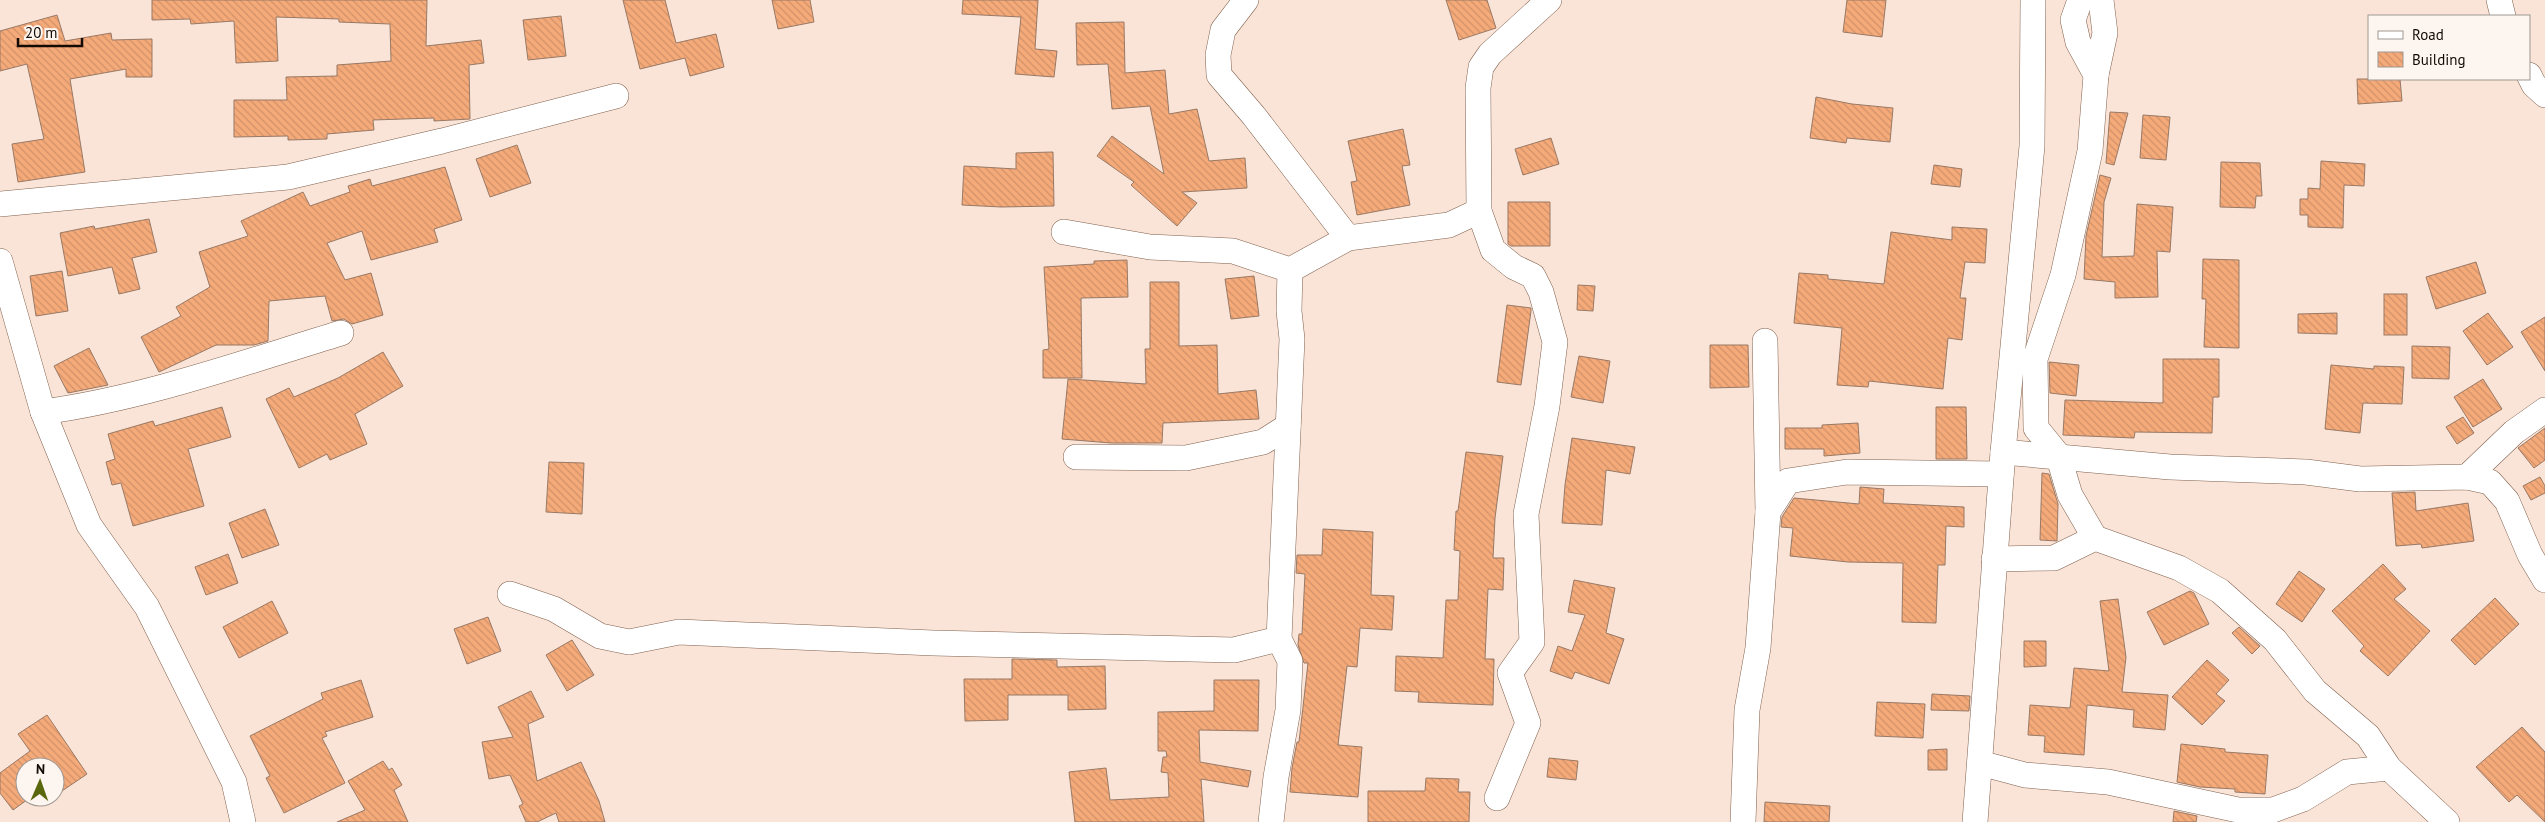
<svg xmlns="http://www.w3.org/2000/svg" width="2545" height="822" font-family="'PT Sans',sans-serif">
  <defs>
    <pattern id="building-back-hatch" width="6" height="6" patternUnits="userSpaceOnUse" patternTransform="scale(1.25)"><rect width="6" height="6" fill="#f5aa7a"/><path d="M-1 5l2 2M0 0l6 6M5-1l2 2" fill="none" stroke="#d19168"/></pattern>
  </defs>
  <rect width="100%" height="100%" fill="#fae4d7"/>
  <!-- building -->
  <g fill="url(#building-back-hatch)" stroke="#997965">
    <path d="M152,0H427L426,46L481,40L484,63L469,65L470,119L434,121V118L373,120L374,130L327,134V139L288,140V136L234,137V100H287L286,77L337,76V65L391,61L390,24L339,22V19L276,17L278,61L236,63L234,21L191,24L190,19L152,20Z"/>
    <path d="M623,0H665L676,43L716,34L724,67L690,76L685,58L640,69Z"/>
    <path d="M772,0H810L814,22L778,29Z"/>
    <path d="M963,0H1038L1035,49L1057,51L1054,77L1015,74L1021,17L962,14Z"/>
    <path d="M1446,0H1487L1496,28L1459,40Z"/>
    <path d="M1847,0H1886L1882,37L1843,32Z"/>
    <path d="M57,15L65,41L111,33L112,40L152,39V77H126V69L70,79L85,172L18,182L12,144L44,139L27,64L0,71V31Z"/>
    <path d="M561,16L566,56L528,60L523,20Z"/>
    <path d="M1124,22L1125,73L1165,70L1169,114L1197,109L1209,161L1245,158L1247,188L1182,192L1197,203L1177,226L1131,185L1134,182L1097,156L1112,136L1164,174L1150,106L1112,109L1108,64L1077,65L1076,23Z"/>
    <path d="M2357,79H2400L2402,101L2358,104Z"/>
    <path d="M1816,97L1852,104L1893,108L1890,142L1847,138L1846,143L1810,138Z"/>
    <path d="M2110,112L2128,113L2114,165L2106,163Z"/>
    <path d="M2143,115L2170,117L2166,160L2140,158Z"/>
    <path d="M1403,129L1410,165L1402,166L1410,205L1357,215L1351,182L1357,181L1348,141Z"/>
    <path d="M1551,138L1559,164L1523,175L1515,149Z"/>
    <path d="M517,145L531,183L490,197L476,159Z"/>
    <path d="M1053,152L1054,206L1001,207L962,205L964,166L1016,169V153Z"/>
    <path d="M2321,161L2365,164L2364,186L2344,185L2343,228L2308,227V215H2300V199H2308V188L2320,189Z"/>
    <path d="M2221,162L2260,163L2262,196H2256L2255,208L2220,207Z"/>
    <path d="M1934,165L1962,169L1960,187L1931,184Z"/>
    <path d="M445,167L462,220L434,229L438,242L371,260L362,231L327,243L345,280L371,273L383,315L352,324L344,319L332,321L325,296L269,301L268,341L254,345H216L159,372L141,337L181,316L176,307L210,287L199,252L248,236L241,221L303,192L310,206L350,192L348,186L370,179L372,186Z"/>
    <path d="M2100,175L2111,178L2104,202L2102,257L2134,256L2137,204L2173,207L2170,252L2157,251L2158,297L2115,298V282L2084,279L2086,236Z"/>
    <path d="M1508,202H1550V246H1511L1508,244Z"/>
    <path d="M149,219L157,252L132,258L140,289L119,294L112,267L68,276L60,233L94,226L95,229Z"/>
    <path d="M1952,227L1987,229L1985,263L1965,262L1960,298H1966L1962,340L1948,338L1943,389L1869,381L1868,387L1837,385L1842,328L1794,323L1799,273L1828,275V279L1884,284L1891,232L1952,240Z"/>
    <path d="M2203,259L2239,260V348L2204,347L2206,299H2202Z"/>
    <path d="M1127,260L1128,297L1081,298L1082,378H1043V350L1049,349L1044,267L1094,264V261Z"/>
    <path d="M2476,262L2486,293L2436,309L2426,277Z"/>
    <path d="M62,271L68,311L36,316L30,276Z"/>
    <path d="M1254,276L1259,316L1231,319L1225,279Z"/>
    <path d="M1150,282H1179V346L1217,345L1218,394L1256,390L1259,419L1163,423L1162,443H1111L1062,439L1068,379L1146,384L1145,349H1150Z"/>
    <path d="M1578,285L1595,286L1593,311L1577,310Z"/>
    <rect x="2384" y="294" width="23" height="41"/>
    <path d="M1507,305L1531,308V311L1521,385L1497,382Z"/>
    <path d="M2337,313V334L2298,333V314Z"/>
    <path d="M2488,313L2513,347L2487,365L2463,331Z"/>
    <path d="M2545,317V371L2521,332Z"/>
    <path d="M1710,345H1748L1749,387L1710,388Z"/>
    <path d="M2412,346L2450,347L2449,379L2412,378Z"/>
    <path d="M89,348L108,385L68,393L54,366Z"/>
    <path d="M383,352L403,386L355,414L367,444L330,460L327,454L299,468L266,399L289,388L294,397L338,378Z"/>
    <path d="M1579,356L1610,361L1603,403L1571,397Z"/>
    <path d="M2163,359H2219V397H2213L2212,433L2135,432L2134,438L2063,435L2065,400L2163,403Z"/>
    <path d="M2049,362L2079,365L2076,396L2050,393Z"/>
    <path d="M2331,365L2374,369V366L2404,367L2402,404L2363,403L2360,433L2325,429Z"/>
    <path d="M2483,379L2502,409L2473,427L2454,397Z"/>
    <path d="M222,407L231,437L188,449L204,506L133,526L121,483L112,485L106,462L115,459L108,434L153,421L155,426Z"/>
    <path d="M1936,407H1966L1967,459H1936Z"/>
    <path d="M2463,417L2474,433L2457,444L2446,427Z"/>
    <path d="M1858,423L1860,453L1824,456V449H1785V428H1822V425Z"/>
    <path d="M2545,428V460L2534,468L2518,448Z"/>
    <path d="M1572,438L1635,447L1630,474L1606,470L1602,525L1562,523L1565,485Z"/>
    <path d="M1466,452L1503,456L1495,518L1493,558H1504L1503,590L1488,589L1485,659H1494L1493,705L1418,702L1419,692L1395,691L1396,656L1443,658L1446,600H1458L1460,551L1454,550L1456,511H1458Z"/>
    <path d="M549,462L584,463L582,514L546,512Z"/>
    <path d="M2042,473L2049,474L2058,504L2057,541L2040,540Z"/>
    <path d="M2540,477L2545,486V493L2531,500L2523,486Z"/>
    <path d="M1860,487L1884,489L1883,503L1964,507V527L1946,526L1945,565H1938L1936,623L1902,622L1903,563L1848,562L1790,556L1793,528L1781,527L1782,517L1794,498L1859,504Z"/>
    <path d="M2415,492L2416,511L2468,503L2474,541L2422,548L2421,544L2396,546L2392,493Z"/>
    <path d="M265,509L279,545L242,558L229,523Z"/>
    <path d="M1323,529L1373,532L1371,595L1394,596L1392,630L1360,628L1357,667L1347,666L1338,745L1362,747L1358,797L1290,792L1292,768L1297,742H1299L1308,663H1304L1298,645L1299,634H1302L1305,574L1296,573L1297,555H1322Z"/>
    <path d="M228,554L238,583L206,595L195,567Z"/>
    <path d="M2383,564L2406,589L2394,599L2430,631L2388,676L2360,651L2364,646L2332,611Z"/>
    <path d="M2299,571L2325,589L2302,622L2276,604Z"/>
    <path d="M1574,580L1615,588L1606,633L1624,639L1609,684L1575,672L1572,679L1550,671L1558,646L1572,651L1585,615L1568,612Z"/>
    <path d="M2190,591L2194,593L2209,624L2164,645L2147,612Z"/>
    <path d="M2495,598L2519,624L2475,665L2451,640Z"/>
    <path d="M2118,599L2126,657L2122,692L2168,695L2165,730L2133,727L2134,710L2087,705L2084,755L2044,752L2045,736L2028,735L2030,705L2070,708L2074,668L2109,671L2100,601Z"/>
    <path d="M272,601L288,633L239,658L223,627Z"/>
    <path d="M488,617L501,651L467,664L454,629Z"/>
    <path d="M2239,627L2260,646L2252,654L2232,633Z"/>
    <path d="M572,640L594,675L567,691L546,655Z"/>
    <path d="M2024,641H2046V666L2024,667Z"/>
    <path d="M1012,659L1057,660V667L1105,666L1106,709L1068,710V695H1008V720L965,721L964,679H1012Z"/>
    <path d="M2207,660L2229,680L2216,694L2225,701L2202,725L2172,697Z"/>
    <path d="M361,680L373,717L325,732L327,736L322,738L345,783L284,813L266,778L270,776L250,736L323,699L321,693Z"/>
    <path d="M1214,680H1259L1258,731L1199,730L1200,762L1251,771L1248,787L1201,779L1204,822H1075L1069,772L1106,768L1110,800L1169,797L1168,773L1161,772L1163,757H1167L1166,751H1158V712L1214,711Z"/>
    <path d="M531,691L544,717L528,724L537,781L581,762L599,801L605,822H559L556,813L537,822H526L519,806L523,804L510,775L489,779L482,742L513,737L498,707Z"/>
    <path d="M1932,694L1970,696L1969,711L1931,710Z"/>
    <path d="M1877,702L1925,704L1923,738L1875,736Z"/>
    <path d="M47,715L87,774L59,793L55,787V767H25V797H31L13,810L0,793V773L30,751L18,734Z"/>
    <path d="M2522,727L2545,752V822L2517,795L2509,802L2476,767Z"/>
    <path d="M2181,744L2225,749V752L2268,755L2265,794L2235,792V789L2200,787L2177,782Z"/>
    <path d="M1947,749V770H1928V750Z"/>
    <path d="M1549,758L1578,761L1576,780L1547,777Z"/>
    <path d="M383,761L389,770L392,768L402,785L394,790L408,822H337L365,810L348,781Z"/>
    <path d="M1426,778L1459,779L1458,792H1470L1469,822H1368V791H1425Z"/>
    <path d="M1765,802L1830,806L1829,822H1764Z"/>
    <path d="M2174,811L2197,816L2196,822H2173Z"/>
  </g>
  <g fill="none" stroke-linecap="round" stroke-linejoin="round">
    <defs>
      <g id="minor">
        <path d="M1246,0L1223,30L1218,55L1219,75L1254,116L1348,238"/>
        <path d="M2080,0L2073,20L2078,42L2096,75L2090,151L2063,275L2035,359L2036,428L2058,455L2070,495L2095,538L2179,568L2220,591L2275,640L2315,691L2368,736L2389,768L2447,822"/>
        <path d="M2499,0L2503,16"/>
        <path d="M2096,75L2105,33L2101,0"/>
        <path d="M2529,75L2534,85L2545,95"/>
        <path d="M0,204L288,177L442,141L616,96"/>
        <path d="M1064,232L1150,247L1233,251L1290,270L1348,238L1449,225L1479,211"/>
        <path d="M0,261L43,412C145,398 242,363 341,333"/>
        <path d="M1765,341L1768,512"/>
        <path d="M43,412L89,525L147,607L234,782L243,822"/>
        <path d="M2003,452L2170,467L2306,472L2360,479L2467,477L2490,482L2507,501L2530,555L2545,580"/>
        <path d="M1076,457L1186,458L1263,442L1288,426"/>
        <path d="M2467,477L2514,432L2545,410"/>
        <path d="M1994,559L2054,558L2095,538"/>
        <path d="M510,594L554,609L600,636L629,642L679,632L933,643L1234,650L1279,639"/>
        <path d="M1980,763L2025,775L2108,782L2238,810H2273L2303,799L2347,772L2389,768"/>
        <path d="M1497,798L1528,723L1510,673L1532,642L1526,514L1547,406L1555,342L1541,292L1533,276L1514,267L1493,250L1479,211L1478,88L1481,67L1490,54L1549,0"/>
        <path d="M1271,822L1276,777L1288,710L1290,661L1279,639L1292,339L1289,311L1290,270"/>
        <path d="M1743,822L1747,710L1758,648L1768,512L1788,481L1847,472L2001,474"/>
        <path d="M1975,822L2003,452L2032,146L2033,0"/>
      </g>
    </defs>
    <!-- minor casing -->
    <use href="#minor" stroke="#80614e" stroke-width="26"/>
    <!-- minor -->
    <use href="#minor" stroke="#fff" stroke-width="25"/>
  </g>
  <!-- legend -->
  <rect x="2368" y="15" width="162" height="65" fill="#fcf5f0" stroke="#9f9791"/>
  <rect x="2378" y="31" width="25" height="8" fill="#ffffff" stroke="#9f9791"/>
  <text x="2412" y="40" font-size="15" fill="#140903">Road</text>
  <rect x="2378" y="52" width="25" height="15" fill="url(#building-back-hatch)" stroke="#9f9791"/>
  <text x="2412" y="65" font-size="15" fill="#140903">Building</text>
  <!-- north arrow -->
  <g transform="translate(40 782) rotate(2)"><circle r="24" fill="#fcf5f0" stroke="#9f9791"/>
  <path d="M0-4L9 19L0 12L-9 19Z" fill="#5b670d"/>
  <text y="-8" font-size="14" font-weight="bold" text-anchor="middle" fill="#140903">N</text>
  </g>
  <!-- scale -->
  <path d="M18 38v8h64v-8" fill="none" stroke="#140903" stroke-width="2.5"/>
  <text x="25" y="38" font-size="15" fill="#140903" stroke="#fcf5f0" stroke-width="4" paint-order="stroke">20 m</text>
</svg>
